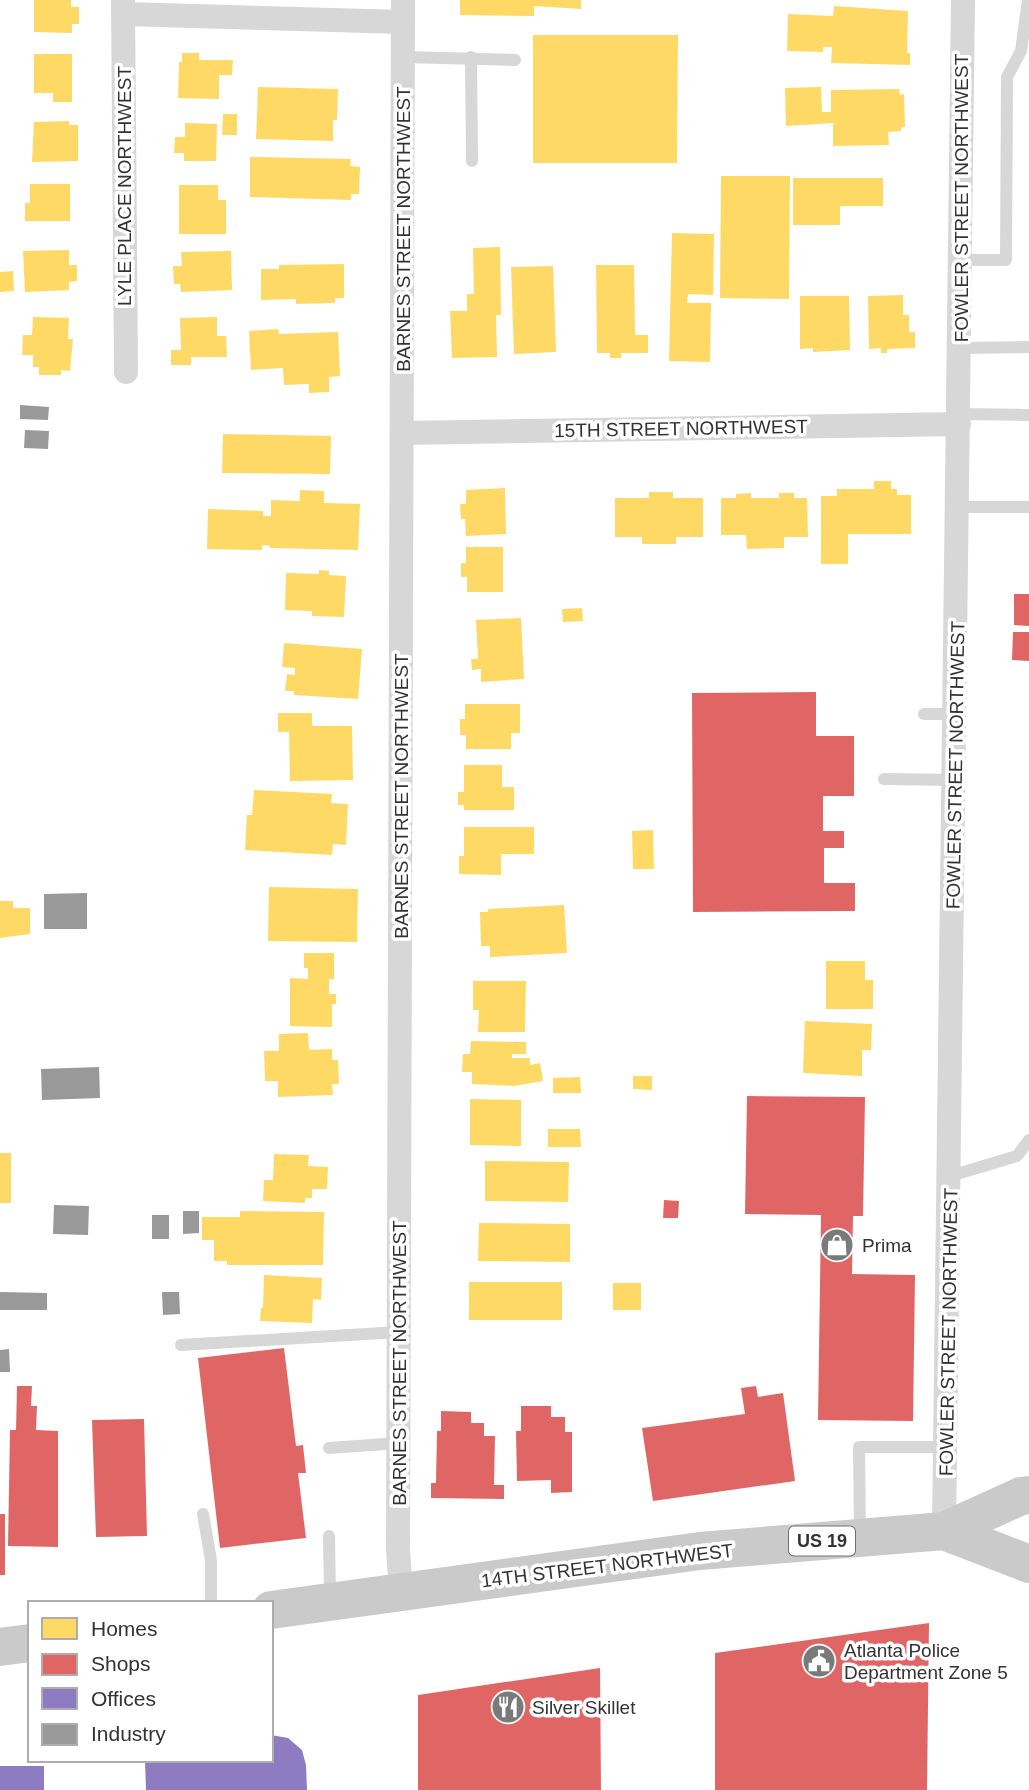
<svg xmlns="http://www.w3.org/2000/svg" width="1029" height="1790" font-family="Helvetica,sans-serif">
  <rect width="100%" height="100%" fill="#fff"/>
  <!-- homes -->
  <g fill="#ffd966">
    <path d="M34,0H71V7H79V24H72V33L34,32Z"/>
    <path d="M460,0H581V9L534,6V16L460,15Z"/>
    <path d="M834,6L908,11L907,53H910V65L831,63L832,47H823V52L787,51L788,14L833,16Z"/>
    <path d="M533,35H678L677,163H533Z"/>
    <path d="M182,53H199V60H233L232,75H219V99L178,98L179,62H182Z"/>
    <path d="M34,54H72V102H53V93H34Z"/>
    <path d="M258,87L338,89L337,120H333V141L256,139Z"/>
    <path d="M821,87L822,112H831V90L899,89L900,95L904,94L905,127H901V131L888,132L889,145L833,146V123L786,126L785,88Z"/>
    <path d="M223,114H237V135H222Z"/>
    <path d="M69,121V125H78V161L32,162L34,122Z"/>
    <path d="M185,123L217,124L216,161H184V153H174L175,137H185Z"/>
    <path d="M250,157L351,159L350,166L360,167L359,194H351V200L250,197Z"/>
    <path d="M721,176H790L789,299L720,298Z"/>
    <path d="M793,178H883V206H840V225H793Z"/>
    <path d="M30,184H70V221H25V203H30Z"/>
    <path d="M179,185H218V200H226V234H179Z"/>
    <path d="M672,233L714,234L713,295L688,294L687,303H711L710,362L669,361Z"/>
    <path d="M500,247L501,315H496L497,357L452,358L450,311H467V294H474L473,248Z"/>
    <path d="M69,250V265H77V281L69,282V290L25,292L23,251Z"/>
    <path d="M231,251L232,290L181,292L180,284H174L173,266H182L181,252Z"/>
    <path d="M344,264V298H335V303L296,304V299L261,300V269H279V265Z"/>
    <path d="M596,265H634L635,335H648V353H621V358H610V353H597Z"/>
    <path d="M553,266L556,352L514,354L511,267Z"/>
    <path d="M13,271L14,291L0,292V272Z"/>
    <path d="M903,295V315H909V332H915V348L887,349V353H881V348L869,349L868,296Z"/>
    <path d="M800,296H849L850,350L813,352V348L800,349Z"/>
    <path d="M33,317L69,318L68,339H73L70,371L61,370V375H39V367H33V355H22L23,335H32Z"/>
    <path d="M217,317V336H226L227,357H191V365H171V350H181L180,318Z"/>
    <path d="M278,329L279,334L338,332L340,376L329,377V392L309,393V384L284,385L283,368L251,370L249,331Z"/>
    <path d="M223,434L331,436L330,474L222,473Z"/>
    <path d="M874,481H891V489H897V495H911V534H848V564H821V496H837V489H874Z"/>
    <path d="M505,488L506,534L466,536L465,519H461L460,504H466V490Z"/>
    <path d="M300,490L324,491V503L360,504L358,550L270,548V546L262,545V550L207,549L208,509L263,511V516H271V500L300,501Z"/>
    <path d="M649,492H673V498H703V537H676V544H642V537H615V498H649Z"/>
    <path d="M751,493V498H779V493H794V498H807L808,537H784V548L747,549L746,535H721V498H736V494Z"/>
    <path d="M466,547H503V592H467V577H461V563H466Z"/>
    <path d="M319,570L329,571V575L346,576L344,617L312,616V611L285,610L286,573L319,574Z"/>
    <path d="M582,608L583,621L563,622L562,609Z"/>
    <path d="M521,618L524,679L481,682V669L472,670L471,659H478L476,620Z"/>
    <path d="M284,643L362,649L358,699L294,695V691H285L287,674L295,675V668L282,667Z"/>
    <path d="M465,704H520V733H511V749H466V735H460V719H465Z"/>
    <path d="M278,713H312V726H352L353,780L290,781L289,732H278Z"/>
    <path d="M464,765H502V787H514V810H464V805H458V792H464Z"/>
    <path d="M254,790L332,794L331,803L348,804L346,845L333,844L332,855L245,850L247,815H252Z"/>
    <path d="M464,827H534V854H501V875L459,874V856H464Z"/>
    <path d="M653,830L654,869H633L632,831Z"/>
    <path d="M269,887L358,889L357,942L268,941Z"/>
    <path d="M0,901H13V908H30V934L0,938Z"/>
    <path d="M564,905L567,953L490,957V946H481L480,912H488V909Z"/>
    <path d="M304,953H334V979H329V994H336V1004H332V1027L290,1026V978L308,979V968H304Z"/>
    <path d="M826,961H865V980H873V1009H826Z"/>
    <path d="M473,981H526L525,1032H478L479,1010H473Z"/>
    <path d="M805,1021L872,1024L871,1050H862V1076L803,1073Z"/>
    <path d="M308,1033L309,1050L332,1049V1060H338L339,1084H332L333,1095L278,1097V1081H265L264,1051H279V1034Z"/>
    <path d="M471,1041L526,1042V1054H512V1058H530V1065L540,1063L543,1081L514,1086L472,1084V1072H462L463,1054H470Z"/>
    <path d="M633,1076H652V1090L633,1089Z"/>
    <path d="M580,1077L581,1093H553V1078Z"/>
    <path d="M470,1099L521,1100V1146L470,1145Z"/>
    <path d="M548,1129H580L581,1147H548Z"/>
    <rect x="0" y="1153" width="11" height="50"/>
    <path d="M274,1154L309,1155L308,1166L328,1167L327,1189H312V1198H305V1203L263,1201L264,1180H273Z"/>
    <path d="M485,1161L569,1162L568,1202L485,1201Z"/>
    <path d="M240,1211L324,1212L323,1265H227V1261H214V1240H202V1217H240Z"/>
    <path d="M479,1223L570,1224V1262L478,1261Z"/>
    <path d="M264,1275L322,1278L321,1300L313,1299L312,1323L260,1321L261,1308H263Z"/>
    <rect x="469" y="1282" width="93" height="38"/>
    <rect x="613" y="1283" width="28" height="27"/>
  </g>
  <!-- shops -->
  <g fill="#e06666">
    <path d="M1014,594H1029V626L1014,625Z"/>
    <path d="M1013,632H1029V661L1012,660Z"/>
    <path d="M816,692V736H854V796H823V831H844V848H824V883H855V911L693,912L692,693Z"/>
    <path d="M747,1096L865,1097L863,1216H853L852,1274L915,1275L913,1421L818,1420L821,1215L745,1214Z"/>
    <path d="M664,1200L679,1201L678,1218H663Z"/>
    <path d="M284,1348L296,1446L303,1445L306,1473H298L306,1538L220,1548L198,1358Z"/>
    <path d="M17,1386H32L31,1406H37L36,1430L58,1431V1547L8,1546L10,1430H16Z"/>
    <path d="M756,1386L758,1397L783,1393L795,1481L653,1501L642,1428L745,1414L741,1388Z"/>
    <path d="M521,1406H551V1417H565V1432H572V1492L551,1493V1480L517,1481L516,1431H521Z"/>
    <path d="M441,1411L471,1412V1423H484V1436H495L494,1485H504V1499L431,1498V1483H436L437,1431H441Z"/>
    <path d="M144,1419L147,1536L96,1537L92,1420Z"/>
    <rect x="0" y="1514" width="5" height="61"/>
    <path d="M929,1623L927,1790H715V1653Z"/>
    <path d="M600,1668L601,1790H418V1695Z"/>
  </g>
  <!-- offices -->
  <g fill="#8e7cc3">
    <path d="M271,1735L288,1738L302,1750L306,1765L307,1790H146L145,1760H271Z"/>
    <rect x="0" y="1766" width="44" height="24"/>
  </g>
  <!-- industry -->
  <g fill="#999">
    <path d="M20,405L49,407L48,420L20,419Z"/>
    <path d="M25,430L49,431L48,449L24,448Z"/>
    <path d="M87,893V929H44V894Z"/>
    <path d="M99,1067L100,1098L42,1100L41,1069Z"/>
    <path d="M54,1205L89,1206L88,1235L53,1234Z"/>
    <path d="M183,1211H199V1233L183,1234Z"/>
    <rect x="152" y="1215" width="17" height="24"/>
    <path d="M0,1292L47,1293V1310H0Z"/>
    <path d="M162,1292H179L180,1314L163,1315Z"/>
    <path d="M9,1349L10,1372H0V1350Z"/>
  </g>
  <g fill="none" stroke-linecap="round" stroke-linejoin="round">
    <!-- service -->
    <g stroke="#d7d7d7" stroke-width="12">
      <path d="M403,57L515,60"/>
      <path d="M471,57L472,161"/>
      <path d="M960,260H1006L1007,77L1021,51L1028,0"/>
      <path d="M960,348L1029,347"/>
      <path d="M959,414L1029,415"/>
      <path d="M958,507H1029"/>
      <path d="M924,714H955"/>
      <path d="M884,779L955,780"/>
      <path d="M950,1176L1017,1156L1029,1140"/>
      <path d="M181,1345L399,1332"/>
      <path d="M329,1448L399,1443"/>
      <path d="M203,1514L211,1560V1603"/>
      <path d="M860,1535L859,1447H946"/>
      <path d="M329,1536L330,1598"/>
    </g>
    <!-- minor -->
    <g stroke="#d7d7d7" stroke-width="24">
      <path d="M123,0L126,372"/>
      <path d="M123,14L403,22"/>
      <path d="M403,433L959,424"/>
      <path d="M944,1531L963,0"/>
      <path d="M401,1592L398,1549L403,0"/>
    </g>
    <!-- primary -->
    <g stroke="#cacaca" stroke-width="38">
      <path d="M944,1531L1029,1564"/>
      <path d="M271,1610L700,1551L944,1531L1021,1496L1029,1495"/>
      <path d="M0,1647L30,1643"/>
    </g>
  </g>
  <!-- icons -->
  <defs>
    <symbol id="shop-disc" viewBox="-11 -11 22 22"><circle r="9.5" fill="#7a7a7a" stroke="#fff"/><path d="M-5-2.5h2.3a2.7 3.5 0 0 1 5.4 0H5L5.5 6h-11ZM-1.5-2.5h3a1.5 2.3 0 0 0-3 0Z" fill="#fff"/></symbol>
    <symbol id="civic-disc" viewBox="-11 -11 22 22"><circle r="9.5" fill="#7a7a7a" stroke="#fff"/><path d="M-.6-6.5H3V-4.5H.6V-3L4-1V1h2V6H-6V1h2V-1L-.6-3ZM-1.2 2.5V6h2.4V2.5Z" fill="#fff"/></symbol>
    <symbol id="restaurant-disc" viewBox="-11 -11 22 22"><circle r="9.5" fill="#7a7a7a" stroke="#fff"/><path d="M-5-6h1v4h1v-4h1v4h1v-4h1v5L-1.5 .5V6h-2V.5L-5-1ZM5-6V6H3V1.5H1.5Q1.5-4 5-6Z" fill="#fff"/></symbol>
  </defs>
  <g fill-rule="evenodd">
    <use href="#shop-disc" x="818" y="1226" width="38" height="38"/>
    <use href="#civic-disc" x="800" y="1642" width="38" height="38"/>
    <use href="#restaurant-disc" x="489" y="1688" width="38" height="38"/>
  </g>
  <g text-anchor="middle" stroke-width="7" stroke-linejoin="round" paint-order="stroke">
    <!-- shield labels -->
    <rect fill="#fff" stroke="#707070" stroke-width="2" x="789" y="1526.5" width="66" height="29" rx="5"/>
    <g font-size="18" font-weight="bold" fill="#333">
      <text x="822" y="1547">US 19</text>
    </g>
    <!-- street labels -->
    <g font-size="19" fill="#333" stroke="#fff">
      <text transform="translate(124 186) rotate(-90)" y="7">LYLE PLACE NORTHWEST</text>
      <text transform="translate(961 198) rotate(-90)" y="7">FOWLER STREET NORTHWEST</text>
      <text transform="translate(403 229) rotate(-90)" y="7">BARNES STREET NORTHWEST</text>
      <text transform="translate(681 428) rotate(-1)" y="7">15TH STREET NORTHWEST</text>
      <text transform="translate(955 765) rotate(-89)" y="7">FOWLER STREET NORTHWEST</text>
      <text transform="translate(401 796) rotate(-90)" y="7">BARNES STREET NORTHWEST</text>
      <text transform="translate(948 1332) rotate(-89)" y="7">FOWLER STREET NORTHWEST</text>
      <text transform="translate(399 1363) rotate(-90)" y="7">BARNES STREET NORTHWEST</text>
      <text transform="translate(607 1565) rotate(-7)" y="7">14TH STREET NORTHWEST</text>
    </g>
    <!-- poi labels -->
    <g font-size="19" fill="#333" stroke="#fff" text-anchor="start">
      <text x="862" y="1252">Prima</text>
      <text x="844" y="1657">Atlanta Police<tspan x="844" dy="22">Department Zone 5</tspan></text>
      <text x="532" y="1714">Silver Skillet</text>
    </g>
  </g>
  <!-- legend -->
  <rect x="28" y="1601" width="245" height="161" fill="#ffffff" stroke="#adadad" stroke-width="2"/>
  <rect x="42" y="1618" width="35" height="21" fill="#ffd966" stroke="#adadad" stroke-width="2"/>
  <text x="91" y="1636" font-size="21" fill="#333333">Homes</text>
  <rect x="42" y="1654" width="35" height="21" fill="#e06666" stroke="#adadad" stroke-width="2"/>
  <text x="91" y="1671" font-size="21" fill="#333333">Shops</text>
  <rect x="42" y="1688" width="35" height="21" fill="#8e7cc3" stroke="#adadad" stroke-width="2"/>
  <text x="91" y="1706" font-size="21" fill="#333333">Offices</text>
  <rect x="42" y="1724" width="35" height="21" fill="#999999" stroke="#adadad" stroke-width="2"/>
  <text x="91" y="1741" font-size="21" fill="#333333">Industry</text>
</svg>
